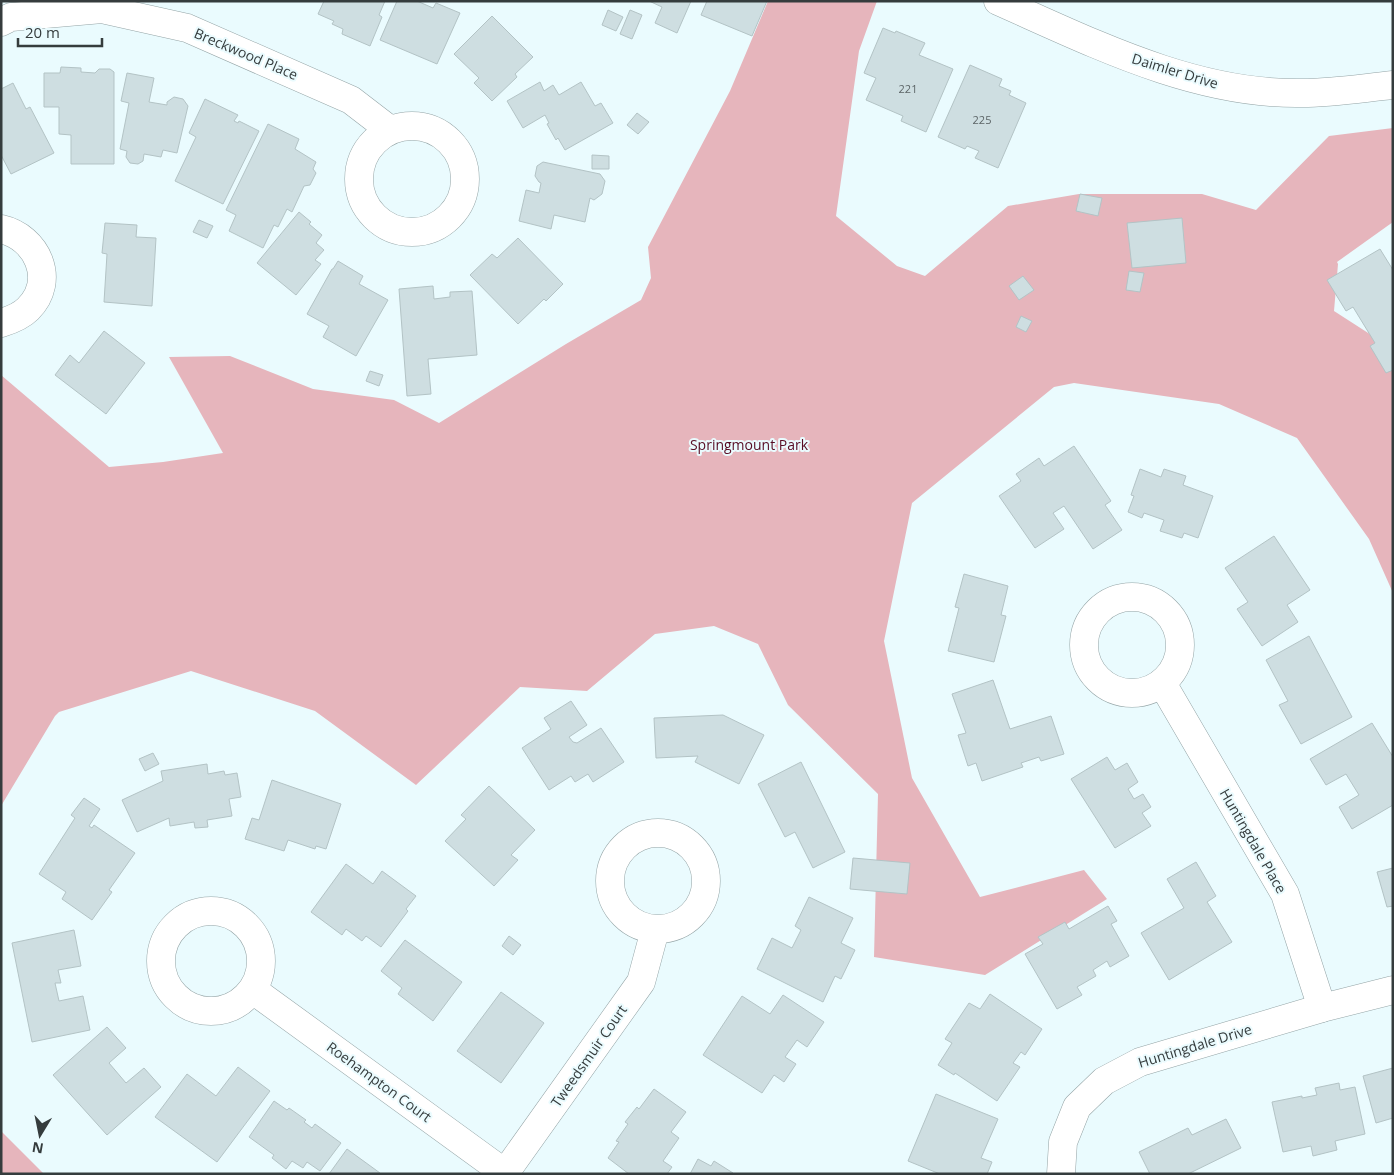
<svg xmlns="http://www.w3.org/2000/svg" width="1394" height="1175" font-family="'Open Sans',sans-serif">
  <rect width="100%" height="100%" fill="#eafbfe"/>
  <!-- green -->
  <g fill="#e6b5bc">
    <path d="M768,1H877L859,51L836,216L897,266L925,276L1008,206L1079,194H1202L1256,210L1329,136L1393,128V222L1337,262L1338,264L1334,311L1393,349V593L1369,539L1297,438L1219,404L1074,383L1054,387L912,503L884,641L912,778L980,897L1084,870L1107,899L985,975L874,957L878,794L788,705L758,644L714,626L655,634L587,691L520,687L416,785L315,711L191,671L59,712L55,716L1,806V375L109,467L163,462L223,453L169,357L230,356L313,389L394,400L439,423L566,344L641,300L651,278L648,247L730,91Z"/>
    <path d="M1,1131L44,1174H1Z"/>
  </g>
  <!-- building -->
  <g fill="#cedee1" stroke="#b3c3c5">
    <path d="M324,1H385L379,15L382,17L370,46L342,34L343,29L332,24L334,21L318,14Z"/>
    <path d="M397,1H417L433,8L436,3L460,13L437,64L380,40Z"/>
    <path d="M649,1H691L677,33L655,23L662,7Z"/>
    <path d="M707,1H767L752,36L701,15Z"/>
    <path d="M608,10L623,17L616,31L602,25Z"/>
    <path d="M630,10L642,15L632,39L620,34Z"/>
    <path d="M492,16L533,57L515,74L517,77L492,101L474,83L479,78L454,54Z"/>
    <path d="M883,28L895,33L896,31L925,43L919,55L953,69L926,132L901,121L903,116L866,100L876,78L864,73Z"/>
    <path d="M970,65L1002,79L999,86L1011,91L1009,95L1026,103L998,168L975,158L979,151L967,146L965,149L938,137Z"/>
    <path d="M61,67L81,68V72L95,73L99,69H110L114,72V164H71V135L59,134V107H44V73H60Z"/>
    <path d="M127,73L154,78L149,102L167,105V102L174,97L183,99L188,106L177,153L163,150L161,157L144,154L143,161L138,164L130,163L126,157L127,151L120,149L129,103L121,101Z"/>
    <path d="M540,82L544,91L553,85L559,95L581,82L595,106L601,103L613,123L565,150L558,138L556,140L547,124L549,123L545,115L523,128L507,101Z"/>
    <path d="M13,83L26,109L30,107L54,153L11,174L1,155V89Z"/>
    <path d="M205,99L238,115L234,121L238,123L239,121L259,131L223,204L175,181L196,137L189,133Z"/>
    <path d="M637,113L649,122L638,134L627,125Z"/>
    <path d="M268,124L299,139L295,149L316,162L313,169L316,173L310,185L304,186L292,212L287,209L278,227L274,225L263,248L229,231L236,215L226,210Z"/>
    <path d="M592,155L609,156V169H592Z"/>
    <path d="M543,162L600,174L605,181L602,194L594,200L590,198L585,222L554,215L551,229L519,221L526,190L539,193L541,183L539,182L535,176L537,166Z"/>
    <path d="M1080,194L1102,198L1098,216L1076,211Z"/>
    <path d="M299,212L311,222L309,224L322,235L316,243L324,250L315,260L321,264L296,295L257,263Z"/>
    <path d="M1182,218L1186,263L1132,268L1127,223Z"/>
    <path d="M199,220L213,226L207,238L193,232Z"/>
    <path d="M105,223L137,225L136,237L156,238L152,306L104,302L107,254L102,253Z"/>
    <path d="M518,238L563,284L546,301L544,299L518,324L470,275L492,254L497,258Z"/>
    <path d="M1380,249L1393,270V370L1386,373L1370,346L1375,343L1353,307L1346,311L1327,280Z"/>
    <path d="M338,261L363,276L359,284L388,300L356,356L323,337L329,326L307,314L332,269H333Z"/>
    <path d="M1129,271L1144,273L1140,292L1126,290Z"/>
    <path d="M1023,276L1034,290L1019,300L1009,286Z"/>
    <path d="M433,286L434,299L450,297V292L472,291L477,355L428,359L431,394L407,396L399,289Z"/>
    <path d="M1021,316L1032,321L1026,332L1016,327Z"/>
    <path d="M104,331L145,363L106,414L55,375L70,355L79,363Z"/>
    <path d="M370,371L383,375L379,386L366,381Z"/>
    <path d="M1074,446L1111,501L1105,505L1122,530L1093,549L1064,506L1053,513L1064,529L1035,548L999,496L1021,481L1016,474L1039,458L1044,466Z"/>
    <path d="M1140,469L1161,477L1164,469L1186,476L1183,485L1213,496L1198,538L1184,533L1182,538L1160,531L1164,520L1144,513L1142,518L1128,512L1134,496L1131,495Z"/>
    <path d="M1274,536L1310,590L1287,605L1298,622L1262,646L1237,609L1248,602L1225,568Z"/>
    <path d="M964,574L1008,586L1001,615L1006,616L994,662L948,651L959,608L955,607Z"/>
    <path d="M1309,636L1352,717L1301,744L1279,705L1288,701L1266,660Z"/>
    <path d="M993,680L1010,729L1051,716L1064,754L1041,761L1039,757L1021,763L1023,767L982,781L976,763L968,766L958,735L966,733L952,694Z"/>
    <path d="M571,701L587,725L569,737L573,742L577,743L601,728L624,762L593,782L588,774L575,782L571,776L549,790L522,748L551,729L544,718Z"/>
    <path d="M723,715L764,735L739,784L695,762L698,756L656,758L654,718Z"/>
    <path d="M1372,723L1393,757V805L1352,829L1339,807L1359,795L1346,774L1326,785L1310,759Z"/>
    <path d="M153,753L159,764L145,771L139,759Z"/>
    <path d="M1107,757L1115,770L1127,763L1138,782L1128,789L1134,799L1143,794L1151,807L1142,813L1151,826L1115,848L1071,779Z"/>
    <path d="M801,762L845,852L813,868L795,832L785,837L758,784Z"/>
    <path d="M207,764L208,774L224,771L225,775L237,773L241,797L229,799L232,816L207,820L208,827L195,828L194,822L170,826L169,818L137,832L122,800L163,781L161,771Z"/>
    <path d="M272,780L341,804L326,849L316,846L315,849L288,840L284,851L245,839L252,818L259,820Z"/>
    <path d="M489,786L535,830L511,855L518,860L494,886L445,841L466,819L461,815Z"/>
    <path d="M84,798L100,809L89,826L92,828L94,825L135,853L109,890L112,892L92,920L62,899L66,892L39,874L75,818L71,815Z"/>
    <path d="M853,858L910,863L907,894L850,889Z"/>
    <path d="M1196,862L1216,896L1207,902L1232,942L1169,980L1141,933L1184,908L1167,879Z"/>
    <path d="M346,864L373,884L382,871L416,896L406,909L408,911L381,947L366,936L362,941L346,929L342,935L311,912Z"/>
    <path d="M1393,868V906L1387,907L1377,872Z"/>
    <path d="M809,897L853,918L841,943L855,950L841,979L835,976L823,1002L757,969L772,938L792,948L801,930L795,926Z"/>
    <path d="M1108,906L1117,921L1111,924L1129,956L1110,967L1107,961L1093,970L1096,976L1077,987L1082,995L1057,1009L1025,954L1043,944L1038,937L1065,922L1069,929Z"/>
    <path d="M74,930L81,966L58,970L61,983H55L59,1001L83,996L90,1030L32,1042L12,943Z"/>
    <path d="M509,936L521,945L513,955L502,946Z"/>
    <path d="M405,940L462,982L433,1021L398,994L402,988L381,971Z"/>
    <path d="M501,992L544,1023L501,1083L457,1051Z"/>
    <path d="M990,994L1042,1029L1025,1055L1021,1052L1013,1063L1020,1067L997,1101L955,1073L954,1075L938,1065L952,1043L945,1039L969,1003L980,1009Z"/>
    <path d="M783,995L824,1022L807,1047L797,1040L785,1057L796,1064L784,1082L774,1075L762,1093L703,1055L742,996L770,1014Z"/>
    <path d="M107,1027L126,1048L109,1063L126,1083L144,1068L161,1087L107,1135L53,1075Z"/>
    <path d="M238,1067L270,1091L217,1162L155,1117L187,1074L216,1096Z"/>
    <path d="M1393,1068V1118L1376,1123L1363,1076Z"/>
    <path d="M1339,1083L1340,1090L1355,1087L1365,1134L1335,1141L1337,1150L1313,1156L1311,1146L1283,1152L1272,1102L1302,1096V1098L1317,1095L1315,1088Z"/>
    <path d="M654,1089L686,1112L671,1132L679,1138L663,1161L672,1167L667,1174H629L608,1158L619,1142L616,1141L628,1124L625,1122L637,1107L639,1109Z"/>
    <path d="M936,1094L998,1119L981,1158L992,1162L987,1174H940L908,1161Z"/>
    <path d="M274,1101L287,1110L289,1108L306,1120L304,1122L312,1128L315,1124L341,1143L320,1171L307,1162L303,1168L292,1161L286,1169L272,1158L274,1155L249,1137Z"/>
    <path d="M1226,1119L1241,1148L1188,1174H1150L1139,1152L1188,1128L1192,1135Z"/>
    <path d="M347,1149L380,1173L329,1174Z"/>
    <path d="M698,1159L711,1166L714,1161L733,1173L690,1174Z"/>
  </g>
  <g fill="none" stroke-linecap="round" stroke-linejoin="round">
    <defs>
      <g id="minor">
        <path d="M998,1C1093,43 1195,95 1302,93C1332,93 1363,88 1393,85"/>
        <path d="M1,22L11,17L102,9L187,28L351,100L390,130"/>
        <circle cx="412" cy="179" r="53"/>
        <path d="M1,229C37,237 57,280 28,309C21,316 11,320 1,323"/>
        <circle cx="1132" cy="645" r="48"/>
        <path d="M1162,683L1285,894L1322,1008"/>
        <circle cx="658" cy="881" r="48"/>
        <circle cx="211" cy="961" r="50"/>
        <path d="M253,990L506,1174"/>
        <path d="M505,1173L641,982L655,930"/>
        <path d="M1061,1174L1063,1142L1077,1107L1104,1081L1140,1062L1322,1008L1393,990"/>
      </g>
    </defs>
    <!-- minor casing -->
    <use href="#minor" stroke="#94a4a6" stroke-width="29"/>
    <!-- minor -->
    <use href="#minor" stroke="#fff" stroke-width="28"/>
  </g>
  <g text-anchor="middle" stroke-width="4" stroke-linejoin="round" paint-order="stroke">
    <!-- number labels -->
    <g font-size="11" fill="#5b6466">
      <text x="908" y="93">221</text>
      <text x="982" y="124">225</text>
    </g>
    <!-- street labels -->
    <g font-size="14" fill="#353c3d" stroke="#eafbfe">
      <text transform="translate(246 54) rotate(23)" y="5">Breckwood Place</text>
      <text transform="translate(1175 71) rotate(17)" y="5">Daimler Drive</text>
      <text transform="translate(1253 841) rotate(60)" y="5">Huntingdale Place</text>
      <text transform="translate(1195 1046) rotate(-17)" y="5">Huntingdale Drive</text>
      <text transform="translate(589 1056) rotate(-55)" y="5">Tweedsmuir Court</text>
      <text transform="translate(379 1082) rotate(36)" y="5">Roehampton Court</text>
    </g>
    <!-- park labels -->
    <g font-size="14" fill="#580c24" stroke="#eafbfe">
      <text x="749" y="450">Springmount Park</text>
    </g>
  </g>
  <!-- border -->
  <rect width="1394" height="1175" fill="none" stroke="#353c3d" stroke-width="5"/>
  <!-- north arrow -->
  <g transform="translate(40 1135) rotate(190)" stroke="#eafbfe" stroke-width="4" paint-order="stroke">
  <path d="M0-4L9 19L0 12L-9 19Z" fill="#353c3d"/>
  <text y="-8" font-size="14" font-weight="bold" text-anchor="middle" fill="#353c3d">N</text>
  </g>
  <!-- scale -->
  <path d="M18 38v8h84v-8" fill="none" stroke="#353c3d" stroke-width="2.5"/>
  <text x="25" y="38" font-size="15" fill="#353c3d" stroke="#eafbfe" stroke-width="4" paint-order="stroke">20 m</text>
</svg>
